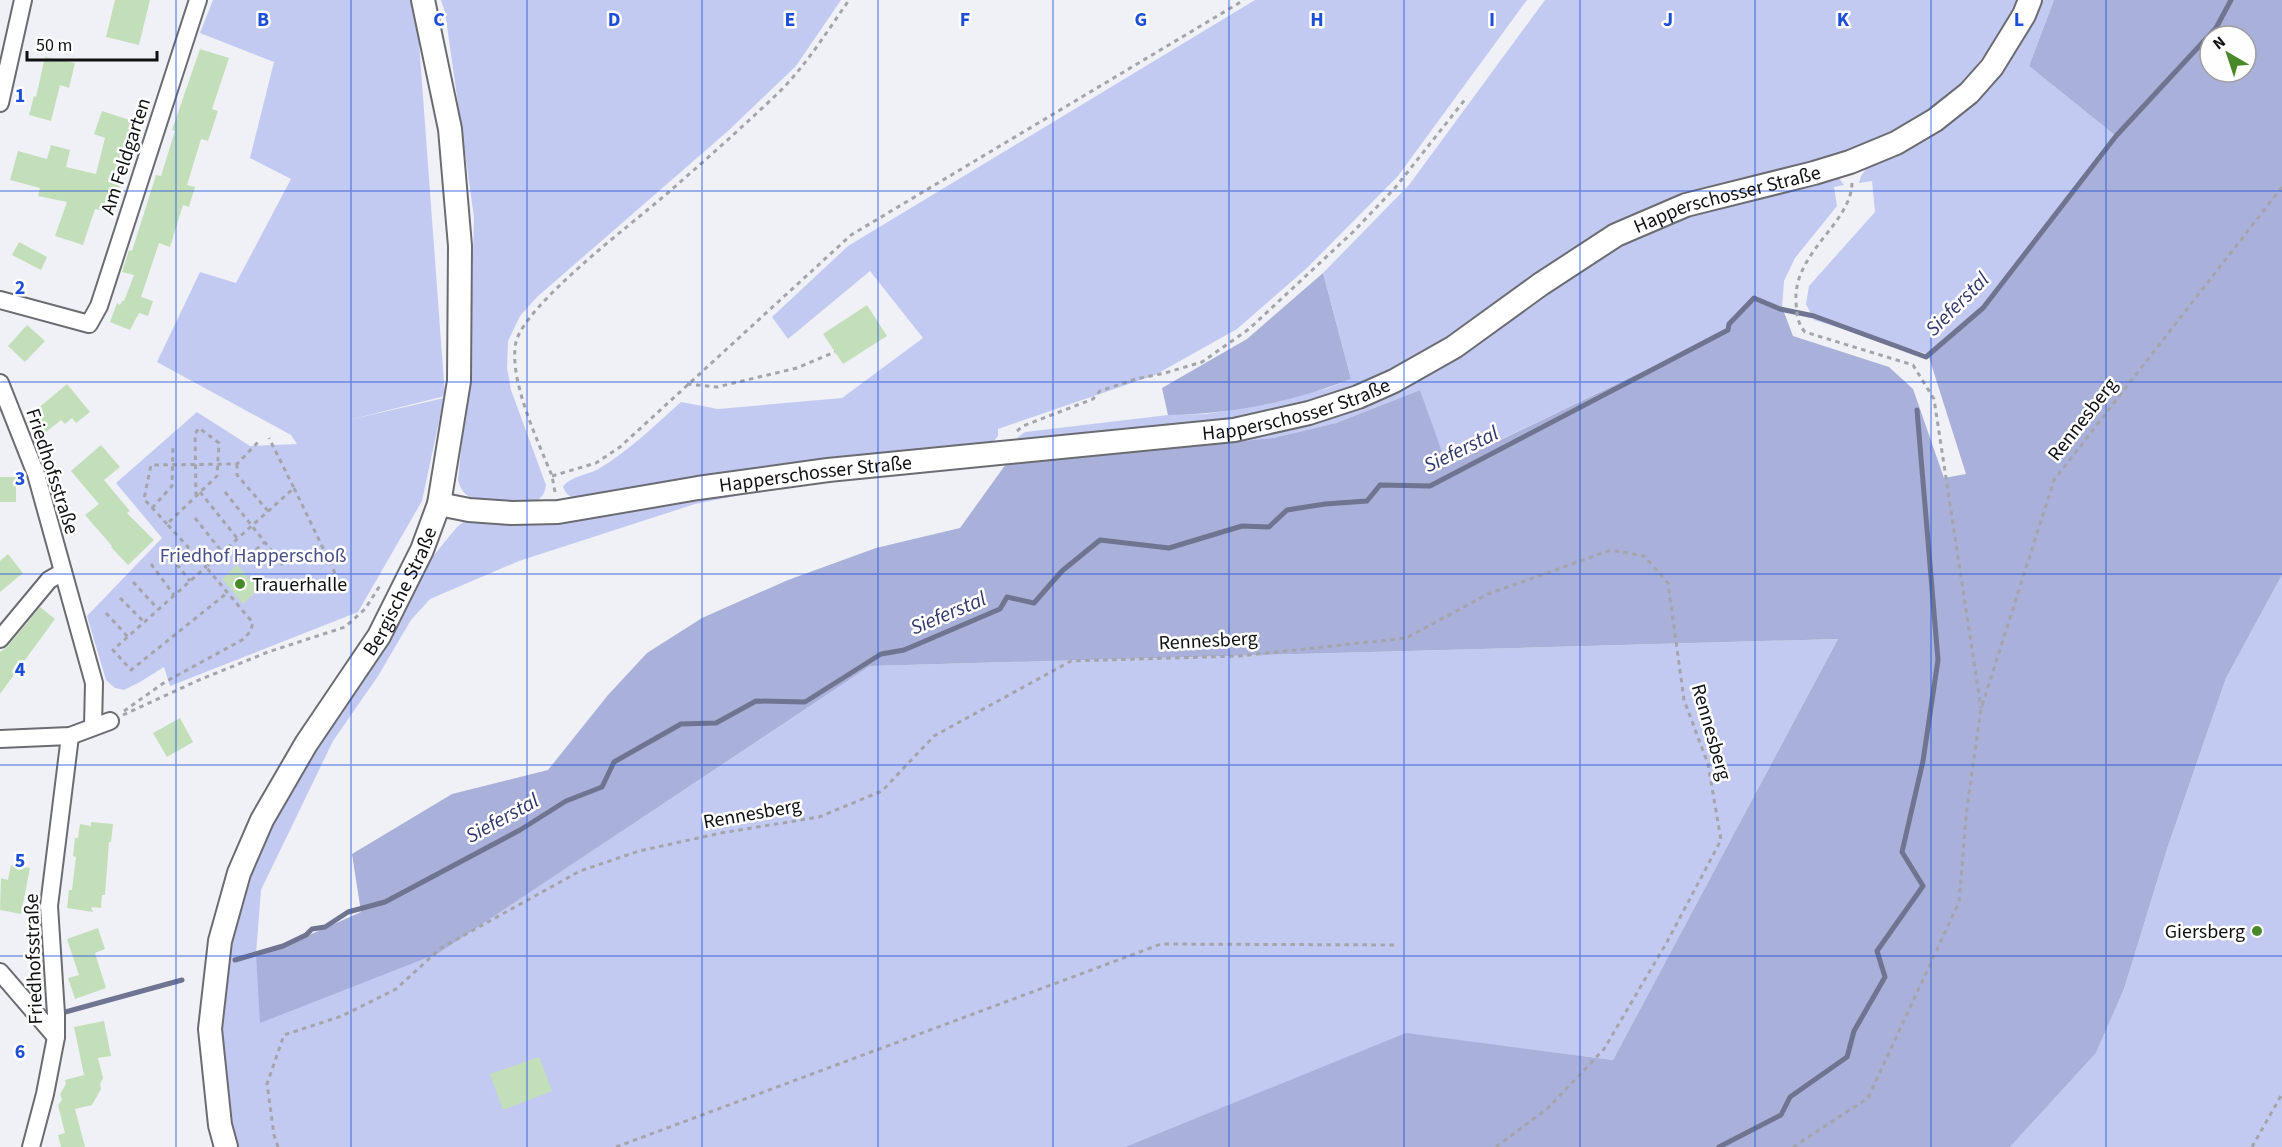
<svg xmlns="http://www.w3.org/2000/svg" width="2282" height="1147" font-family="'Source Sans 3',sans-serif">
  <rect width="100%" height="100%" fill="#eff1f7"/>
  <!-- green -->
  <g fill="#c3caf1">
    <path d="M213,0H412L417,15L445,396L349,420L444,398L422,501L358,612L170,686L164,667L140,682L124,690L115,688L106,680L87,616L162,538L116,483L197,412L250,446L297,444L291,435L157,362L200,272L236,283L291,179L250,158L274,62L200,33Z"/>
    <path d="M441,0H841L796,66L728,131L537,297L520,316L508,341L507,368L511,390L546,485C545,492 543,497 537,500C526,506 477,503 468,496C462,492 460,486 458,480L470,359L474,217L445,12Z"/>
    <path d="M1255,0H1527L1398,176L1308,267L1237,329L1155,375L998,429V436L993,442L800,462L582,498C572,498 567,497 563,487C570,476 589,475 600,468C630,450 655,425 681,402L718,409L842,398L923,338L870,271L788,339L772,317L848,246Z"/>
    <path d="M1545,0H2019L1995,42L1965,79L1949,95L1912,124L1858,150L1657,204L1617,225L1413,363L1346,393L1228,421L1018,441L1017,438L1025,432L1168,415L1206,414L1266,404L1328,388L1351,379L1323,273L1409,185Z"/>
    <path d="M2040,0H2054L2029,66L2116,136L1983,308L1932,353L1928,354L1814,320L1806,304L1809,286L1875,212L1872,181L1859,183L1861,176L1868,166L1922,138Z"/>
    <path d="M1838,177L1844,185L1834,187L1837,206L1795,258L1784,281L1782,307L1780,309L1728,330L1446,466L1420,390L1336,423L1273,438L1156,450L1249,437L1337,416L1379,399L1590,263L1653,228L1686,215Z"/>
    <path d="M841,479L761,491L695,504L519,561L430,599L411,620L378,676L333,741L261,890L256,954L439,953L870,666L1838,639L1613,1060L1406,1034L1125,1147H239L214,1053L228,958L242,899L252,869L274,820L310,759L378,655L416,589L430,560L457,527L466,520L567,521L625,513L750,489Z"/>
    <path d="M2282,575V1147H2010L2096,1053L2124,989L2167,849L2226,678Z"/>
  </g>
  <!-- forest -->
  <g fill="#a9b0d9" fill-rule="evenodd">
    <path d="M2054,0H2282V575L2226,678L2167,849L2124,989L2096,1053L2010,1147H1125L1406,1033L1613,1060L1838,639L870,666L439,953L260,1023L256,954L298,940L361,912L352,854L452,794L548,770L608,695L647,653L702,618L788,580L876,548L960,528L1006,464L1273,438L1336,423L1420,390L1447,466L1728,330L1729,324L1754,298L1780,309L1782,307L1793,336L1889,367L1913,389L1944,478L1966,474L1928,354L1932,353L1983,308L2116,136L2029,66ZM2210,36H2246V72H2210Z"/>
    <path d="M1323,273L1351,379C1293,402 1230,414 1168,415L1162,388L1247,339Z"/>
  </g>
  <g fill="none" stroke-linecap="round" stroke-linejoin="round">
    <!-- stream -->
    <g stroke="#6f7491" stroke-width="5">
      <path d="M235,960L283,946L306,935L312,929L325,927L348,912L385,902L520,830L566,801L602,787L614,762L681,724L716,723L756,701L805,702L881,654L904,650L1000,609L1007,597L1034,603L1062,571L1100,540L1169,548L1242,526L1269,527L1287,510L1325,504L1367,501L1380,485L1430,486L1728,330L1729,324L1754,298L1780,309L1814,316L1926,357L1983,308L2116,136L2216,28L2231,0"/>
      <path d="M58,1014L182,980"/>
      <path d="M1719,1147L1781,1115L1790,1097L1847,1057L1854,1031L1885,977L1877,951L1923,886L1902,852L1923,761L1938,660L1917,410"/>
    </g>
  </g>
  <!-- building -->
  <g fill="#c3dfb9">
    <path d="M115,0H150L139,45L106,37Z"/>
    <path d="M200,49L229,58L212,109L218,111L208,141L201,139L187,185L195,187L189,207L183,205L170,247L159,243L141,297L153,301L148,316L139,313L130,330L110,322L117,303L120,305L122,301H124L134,275L122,272L129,250L132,251L156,175L161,176L175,131L172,130Z"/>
    <path d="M45,57L75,63L69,88L60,85L51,121L29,115L34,96L36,97Z"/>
    <path d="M102,111L133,121L123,150L128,152L113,213L95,209L83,245L55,236L67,202L38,196L40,188L10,180L18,151L47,159L51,145L70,150L66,167L96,174L105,138L94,134Z"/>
    <path d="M19,242L47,257L41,270L12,255Z"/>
    <path d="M867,305L887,336L843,364L823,334Z"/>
    <path d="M27,325L45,341L25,362L8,346Z"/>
    <path d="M67,384L90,412L76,423L72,418L65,424L61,420L45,433L30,415Z"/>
    <path d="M101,445L120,467L104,480L130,511L127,513L154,540L128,565L111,547L112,546L85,515L99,504L71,471Z"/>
    <rect x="0" y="477" width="16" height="25"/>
    <path d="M8,554L23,573L0,592V561Z"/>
    <path d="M237,565L259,589L243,604L222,579Z"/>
    <path d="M40,607L55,619L0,694V652L8,646Z"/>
    <path d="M180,718L193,742L167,757L153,733Z"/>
    <path d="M91,822L113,824L111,842H109L105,895H102L101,908L91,907L93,912L67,908L69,890H72L76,857L73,856L75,838H78L80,824L91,826Z"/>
    <path d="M11,865L30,868L21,914L0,910L1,878L8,880Z"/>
    <path d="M98,928L105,949L95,953L106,988L75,999L68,978L79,975L67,939Z"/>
    <path d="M104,1021L111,1056L98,1058L103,1078L100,1084L101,1089L92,1105L75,1109L85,1147H61L58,1135L65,1133L58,1105L62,1100L60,1094L66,1084L65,1080L84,1075L74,1027Z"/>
    <path d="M539,1057L552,1091L503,1110L490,1074Z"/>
  </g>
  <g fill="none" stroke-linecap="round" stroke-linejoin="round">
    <defs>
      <g id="street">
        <path d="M0,103L23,0"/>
        <path d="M0,300L89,324L99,306L198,0"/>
        <path d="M0,383L36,474L94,683L93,727"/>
        <path d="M0,639L49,580L63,572"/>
        <path d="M0,739L70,736L110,721"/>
        <path d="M0,972L56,1037"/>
        <path d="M31,1147L45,1094L56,1037V1014L49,906L70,736"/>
      </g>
      <g id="secondary">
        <path id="s1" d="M439,504L469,510L512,513L558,512L698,488L828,470L1234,430L1309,413L1358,397L1394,381L1454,347L1541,284L1616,235L1686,205L1814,173L1850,162L1896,143L1935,120L1969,93L1992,67L2024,15L2030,0"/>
        <path id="s2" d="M226,1147L220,1125L210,1029L220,941L239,873L262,820L306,744L379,636L422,550L439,504L459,381L460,246L450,129L423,0"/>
      </g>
    </defs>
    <!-- street casing -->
    <use href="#street" stroke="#6b6c71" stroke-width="20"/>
    <!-- secondary casing -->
    <use href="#secondary" stroke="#6b6c71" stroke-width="26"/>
    <!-- path -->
    <g stroke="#a3a5aa" stroke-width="3" stroke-dasharray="4.5 4.5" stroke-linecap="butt">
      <path d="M1852,183C1851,224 1793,252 1796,302C1797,315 1797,322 1805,332L1913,365L1934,399L1981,708"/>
      <path d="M687,384L717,387L797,368L835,352"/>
      <path d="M1017,431L1023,426L1093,399L1100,391L1136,379L1165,373L1202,362L1249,329L1353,232L1395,188L1467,97"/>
      <path d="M237,464V475L268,511"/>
      <path d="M552,476L596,463L620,447L851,235L1244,0"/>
      <path d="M294,488L335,573"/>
      <path d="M200,492L237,538"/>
      <path d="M225,492L283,565"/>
      <path d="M555,492L552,476C538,441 508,379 516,342C525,305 630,225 663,197C701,164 738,131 774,97C804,69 826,33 849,0"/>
      <path d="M196,496L195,434L199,428L219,443L217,476L167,524L206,567L113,650L131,670L227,593"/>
      <path d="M152,508L172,486L173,446"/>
      <path d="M195,518L222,552"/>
      <path d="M167,524L144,499L151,465L237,464L259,441"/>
      <path d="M166,550L190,581"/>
      <path d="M242,561L265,542"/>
      <path d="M151,564L174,595"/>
      <path d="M133,582L158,609"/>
      <path d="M120,598L144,622"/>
      <path d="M106,613L128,637"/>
      <path d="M124,711L165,682L242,640L250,632L253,623L206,567L294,488L269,438"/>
      <path d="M123,715L199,680L268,652L345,627L365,609L381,584"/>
      <path d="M278,1147L274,1135L267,1084L284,1035L342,1016L396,989L441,948L580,871L639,851L721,833L819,817L882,791L934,736L1071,661L1240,656L1406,638L1488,594L1611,550L1644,556L1668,583L1684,700L1708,764L1721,840L1667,942L1604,1049L1548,1108L1496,1147"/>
      <path d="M616,1147L1161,944L1397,945"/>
      <path d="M1793,1147L1868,1098L1959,902L1967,807L1981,709L2054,480L2282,187"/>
      <path d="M2252,1147L2282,1094"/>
    </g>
    <!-- street -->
    <use href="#street" stroke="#fff" stroke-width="16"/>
    <!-- secondary -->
    <use href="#secondary" stroke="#fff" stroke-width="22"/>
  </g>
  <!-- grid -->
  <path fill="none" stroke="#1d4ed8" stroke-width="1.5" stroke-opacity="0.55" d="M176,0V1147M351,0V1147M527,0V1147M702,0V1147M878,0V1147M1053,0V1147M1229,0V1147M1404,0V1147M1580,0V1147M1755,0V1147M1931,0V1147M2106,0V1147M0,191H2282M0,382H2282M0,574H2282M0,765H2282M0,956H2282"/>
  <!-- markers -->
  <g fill="#49892a" stroke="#fefefe" stroke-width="2">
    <circle cx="240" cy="584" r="6"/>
    <circle cx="2257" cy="931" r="6"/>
  </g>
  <g text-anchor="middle" stroke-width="5" stroke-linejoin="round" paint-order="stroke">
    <!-- street labels -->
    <g font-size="20" fill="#101113" stroke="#fefefe">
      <text transform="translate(125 156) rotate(-72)" y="7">Am Feldgarten</text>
      <text dy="7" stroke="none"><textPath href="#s1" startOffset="1352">Happerschosser Straße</textPath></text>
      <text dy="7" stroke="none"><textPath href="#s1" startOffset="866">Happerschosser Straße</textPath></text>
      <text transform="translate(2082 419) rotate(-52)" y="7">Rennesberg</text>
      <text transform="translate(53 471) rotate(72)" y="7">Friedhofsstraße</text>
      <text dy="7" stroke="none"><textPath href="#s1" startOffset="380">Happerschosser Straße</textPath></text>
      <text dy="7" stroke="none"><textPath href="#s2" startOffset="604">Bergische Straße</textPath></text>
      <text transform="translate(1208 640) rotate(-3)" y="7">Rennesberg</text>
      <text transform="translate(1712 732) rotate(74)" y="7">Rennesberg</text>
      <text transform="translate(752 813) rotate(-10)" y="7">Rennesberg</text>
      <text transform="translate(33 959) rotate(-92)" y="7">Friedhofsstraße</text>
    </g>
    <!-- park labels -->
    <g font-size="20" fill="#484f86" stroke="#fefefe">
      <text x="253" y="562">Friedhof Happerschoß</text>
    </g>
    <!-- poi labels -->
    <g font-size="20" fill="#101113" stroke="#fefefe" text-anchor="start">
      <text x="252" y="591">Trauerhalle</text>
      <text x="2245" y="938" text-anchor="end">Giersberg</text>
    </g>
    <!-- water labels -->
    <g font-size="21" font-style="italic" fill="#32376b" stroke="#fefefe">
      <text transform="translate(1957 304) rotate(-45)" y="7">Sieferstal</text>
      <text transform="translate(1461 449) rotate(-26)" y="7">Sieferstal</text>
      <text transform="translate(948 613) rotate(-23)" y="7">Sieferstal</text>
      <text transform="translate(502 818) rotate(-29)" y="7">Sieferstal</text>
    </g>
  </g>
  <g font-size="20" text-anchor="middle" font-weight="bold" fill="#1d4ed8" stroke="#fefefe" stroke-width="5" stroke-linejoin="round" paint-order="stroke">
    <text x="263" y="26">B</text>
    <text x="439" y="26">C</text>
    <text x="614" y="26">D</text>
    <text x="790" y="26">E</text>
    <text x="965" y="26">F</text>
    <text x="1141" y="26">G</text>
    <text x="1317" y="26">H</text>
    <text x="1492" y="26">I</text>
    <text x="1668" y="26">J</text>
    <text x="1843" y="26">K</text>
    <text x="2019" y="26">L</text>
    <text x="20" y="102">1</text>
    <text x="20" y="294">2</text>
    <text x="20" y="485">3</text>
    <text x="20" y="676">4</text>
    <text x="20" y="867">5</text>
    <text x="20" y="1058">6</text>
  </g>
  <!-- north arrow -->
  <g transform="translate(2228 54) rotate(321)"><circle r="28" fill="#fefefe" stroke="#9f9fa0" stroke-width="1.5"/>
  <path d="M0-4.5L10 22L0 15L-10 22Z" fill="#49892a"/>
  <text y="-9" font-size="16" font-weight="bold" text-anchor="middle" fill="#101113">N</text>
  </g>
  <!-- scale -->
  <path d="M27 51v9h130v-9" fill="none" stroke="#101113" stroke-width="3"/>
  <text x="36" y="51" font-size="18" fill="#101113" stroke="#fefefe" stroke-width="4.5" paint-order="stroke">50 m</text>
</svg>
